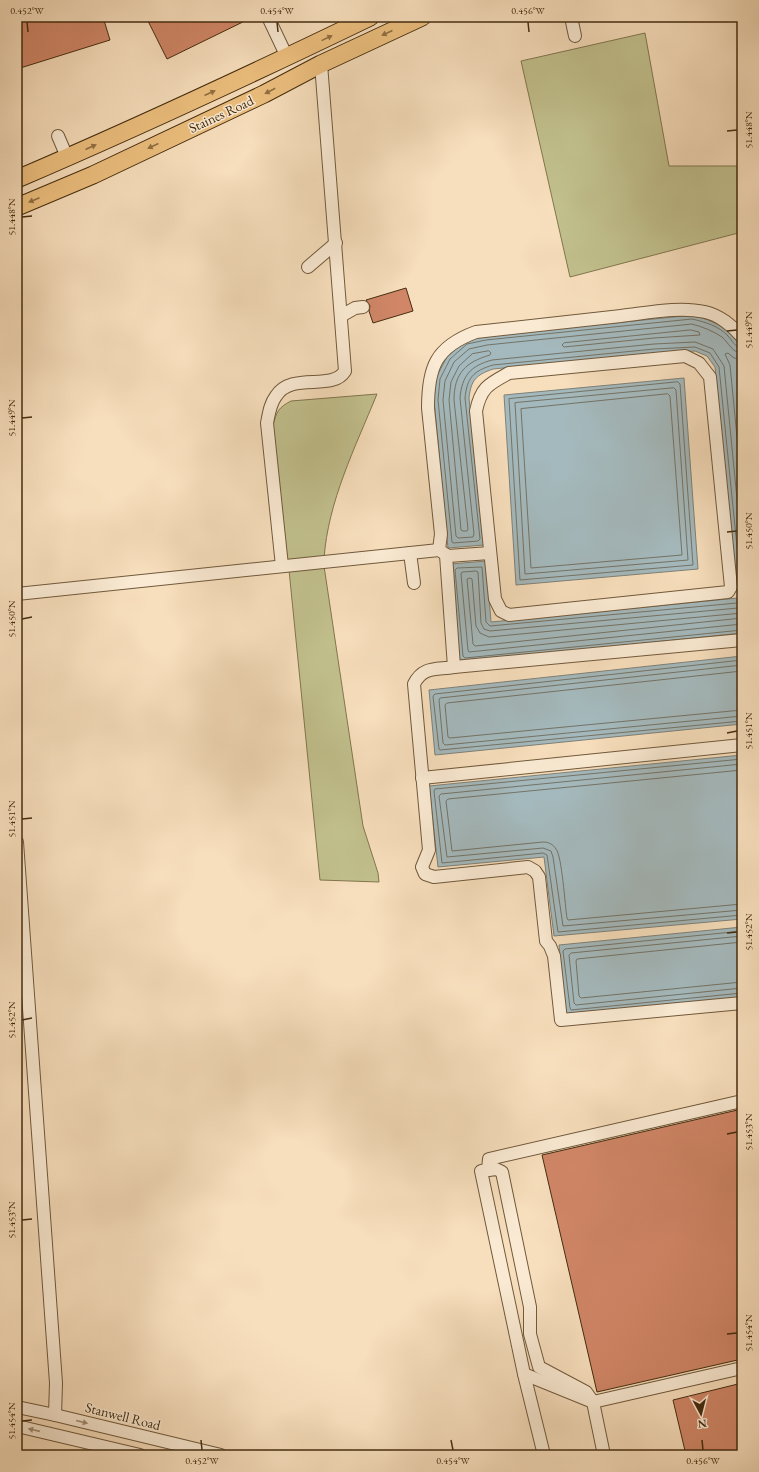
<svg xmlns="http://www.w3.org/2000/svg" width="759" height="1472" font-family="'EB Garamond',serif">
  <rect width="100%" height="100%" fill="#f7debc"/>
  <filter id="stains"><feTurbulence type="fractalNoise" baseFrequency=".005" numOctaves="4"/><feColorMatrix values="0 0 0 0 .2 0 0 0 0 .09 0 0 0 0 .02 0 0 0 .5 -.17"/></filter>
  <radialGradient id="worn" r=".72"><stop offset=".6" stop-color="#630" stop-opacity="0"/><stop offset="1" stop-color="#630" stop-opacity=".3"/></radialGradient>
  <!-- green -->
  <g fill="#c1c08d" stroke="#82764e">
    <path d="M645,33L669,166H742V232L570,277L521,61Z"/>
    <path d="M377,394C355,448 328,501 324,559L286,563L273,425C277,411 278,408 291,401Z"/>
    <path d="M324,566L363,826L378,873L379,882L320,880L289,570Z"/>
  </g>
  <!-- water -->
  <g fill="#a4b9bd" stroke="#7e8178">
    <path d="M693,315C712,321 733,328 742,348V633L460,662L451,564L486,561L491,622L738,598L715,367L707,356L695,351L655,353L493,369C476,375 471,380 469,398L484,545L448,548L434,400L436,378L447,357L465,340L486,336Z"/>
    <path d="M684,378L698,569L516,585L504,395Z"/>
    <path d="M742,656V724L435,755L429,690Z"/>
    <path d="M742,755V919L554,936L544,857L438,867L429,786Z"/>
    <path d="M742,927V997L566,1015L559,945Z"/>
  </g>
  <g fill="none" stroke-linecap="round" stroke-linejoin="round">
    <!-- shore -->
    <g stroke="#747366" stroke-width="1">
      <path d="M691,330L699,332L700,335L654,338L564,347L562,345L564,343Z"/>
      <path d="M742,348C735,348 732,340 728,336C719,326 705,322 692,319L486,340L467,344L450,359L440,379L438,400L452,542L453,543L478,541L480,539L465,398C467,378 473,371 493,365L654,349L695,347L710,353L719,367L742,597L741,601L737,603L490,626L486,622L482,567L457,568L455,570L463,656L465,658L742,630"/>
      <path d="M489,351L491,353L490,355C466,362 454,373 454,400L468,529L467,531H463L461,530L449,400L451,382L459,366L472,354Z"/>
      <path d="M742,353C732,353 729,343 722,337C713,331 703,327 692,324L487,345L469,349L454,362L445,381L443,400L456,536L458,538L473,537L474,534L460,398C462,376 470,366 492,360L654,344L695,342L713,349L724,366L742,550"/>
      <path d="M742,359L734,358L728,353L725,354L730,365L742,489"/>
      <path d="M678,382L680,384L693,565L520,580L509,399Z"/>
      <path d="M674,388L676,390L688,560L525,574L515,403Z"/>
      <path d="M668,394L670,396L682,555L531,568L521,409Z"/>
      <path d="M742,606L738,608L490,631L484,629L481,623L478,572L476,571L462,572L461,574L468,650L469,652L742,624"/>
      <path d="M742,613L489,637L480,633L476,626L472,579L470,578L467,579L473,644L475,646L742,618"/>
      <path d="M742,660L435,694L433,696L439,749L440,750L742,721"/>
      <path d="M742,665L440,698L439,700L443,743L445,745L742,716"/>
      <path d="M742,671L447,703L445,705L448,737L450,738L742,710"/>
      <path d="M742,759L435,789L434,791L442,863L543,853L547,855L558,932L742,915"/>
      <path d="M742,764L441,794L439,796L447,857L543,848L551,851L553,857L563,926L742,910"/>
      <path d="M742,770L448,799L446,801L452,851L543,842C548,842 553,844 556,849C562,856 565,906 567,918L568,920L742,904"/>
      <path d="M742,931L565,949L563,951L570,1008L571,1010L742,993"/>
      <path d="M742,936L571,953L569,955L574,1003L576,1005L742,988"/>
      <path d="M742,942L577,959L576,961L579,996L581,998L742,982"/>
    </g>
  </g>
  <!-- building -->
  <g fill="#d08667" stroke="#442d10">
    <path d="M17,17H103L110,40L17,69Z"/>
    <path d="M146,17H253L167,59Z"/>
    <path d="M406,288L413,311L373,323L369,311L370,306L366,300Z"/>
    <path d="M742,1109V1359L597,1392L542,1155Z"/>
    <path d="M742,1383V1455H686L673,1400Z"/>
  </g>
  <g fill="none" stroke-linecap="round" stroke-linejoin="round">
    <defs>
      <g id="minor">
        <path d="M268,17L287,57"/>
        <path d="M571,17L575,36"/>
        <path d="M58,136L67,157"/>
        <path d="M308,267L336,243"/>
        <path d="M341,316L355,308L363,307"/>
        <path d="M685,356L699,363L710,377L731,587L728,592L509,615L501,611L495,599L476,411C481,387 489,384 509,373Z"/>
        <path d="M439,550L441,534L428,408C428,368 435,347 476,332C524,327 572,321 621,316C647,313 679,306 705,312C719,315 733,326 742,337"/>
        <path d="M410,553L414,583"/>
        <path d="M446,555L454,667"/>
        <path d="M282,566L267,423C269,413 270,404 276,396C292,371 332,392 345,371L321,64"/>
        <path d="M17,594L439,550L448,556L490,553"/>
        <path d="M742,640L454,667C436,670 423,666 414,684L429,850L422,867L425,874L434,877L528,867L535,871L539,877L546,941L550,946L554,956L561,1020L742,1003"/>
        <path d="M422,778L742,745"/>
        <path d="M17,842L56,1383L55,1415"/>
        <path d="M488,1170L489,1159L742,1101"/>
        <path d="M524,1374L593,1402L742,1368"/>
        <path d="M17,1407L55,1415L221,1455"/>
        <path d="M17,1426L140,1455"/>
        <path d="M544,1455L524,1374L481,1171L496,1169L502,1172L530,1307V1334L539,1367L586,1392L593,1402L604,1455"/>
      </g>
      <g id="highway">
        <path d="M17,179C136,128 254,73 370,17"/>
        <path d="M17,207L93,175L264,94L321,64L422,17"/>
      </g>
    </defs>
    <!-- minor casing -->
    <use href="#minor" stroke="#71593b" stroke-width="14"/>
    <!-- highway casing -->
    <use href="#highway" stroke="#442d10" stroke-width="19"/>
    <!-- minor -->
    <use href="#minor" stroke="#faead3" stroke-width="12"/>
    <!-- highway -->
    <use href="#highway" stroke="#ecbf7e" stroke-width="17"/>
  </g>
  <!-- one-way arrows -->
  <defs><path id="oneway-solid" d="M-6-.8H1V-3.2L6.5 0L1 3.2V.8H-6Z"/></defs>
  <g fill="#906f42">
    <use href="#oneway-solid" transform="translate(387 33) rotate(155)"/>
    <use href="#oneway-solid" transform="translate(327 38) rotate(-26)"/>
    <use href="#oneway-solid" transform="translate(270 91) rotate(152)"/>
    <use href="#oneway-solid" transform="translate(210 93) rotate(-24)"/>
    <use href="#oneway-solid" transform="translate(153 146) rotate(155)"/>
    <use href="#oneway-solid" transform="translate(91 147) rotate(-24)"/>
    <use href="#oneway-solid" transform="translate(34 200) rotate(157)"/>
  </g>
  <g fill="#9f8c72">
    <use href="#oneway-solid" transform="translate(82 1422) rotate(14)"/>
    <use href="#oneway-solid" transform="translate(34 1430) rotate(-167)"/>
  </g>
  <!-- ticks -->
  <path fill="none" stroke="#442d10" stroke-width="1.5" d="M27,22L28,32M277,22L278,32M528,22L529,32M727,131L737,130M22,217L32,216M727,331L737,330M22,418L32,417M727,532L737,531M22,619L32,617M727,733L737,731M22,819L32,818M727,933L737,932M22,1020L32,1018M727,1134L737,1132M22,1220L32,1219M727,1334L737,1333M22,1421L32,1420M201,1440L202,1450M451,1440L453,1450M702,1440L703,1450"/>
  <g text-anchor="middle" stroke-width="3" stroke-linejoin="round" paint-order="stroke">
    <!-- street labels -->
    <g font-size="14" fill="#442d10" stroke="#faead3">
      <text transform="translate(221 114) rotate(-25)" y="5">Staines Road</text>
      <text transform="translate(123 1416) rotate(14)" y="5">Stanwell Road</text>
    </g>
  </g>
  <!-- margin -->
  <rect width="759" height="1472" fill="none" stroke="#f7debc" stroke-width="44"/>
  <!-- north arrow -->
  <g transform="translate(701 1414) rotate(173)" stroke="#faead3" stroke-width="3" paint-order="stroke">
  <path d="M0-3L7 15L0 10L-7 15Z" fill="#442d10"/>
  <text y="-6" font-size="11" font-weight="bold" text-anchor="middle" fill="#442d10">N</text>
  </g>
  <rect x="22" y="22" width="715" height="1428" fill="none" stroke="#442d10" stroke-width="1.5"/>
  <g font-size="10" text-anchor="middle" fill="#442d10">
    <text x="27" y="14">0.452°W</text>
    <text x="277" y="14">0.454°W</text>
    <text x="528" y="14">0.456°W</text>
    <text transform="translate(748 130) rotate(-90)" y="4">51.448°N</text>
    <text transform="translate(11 217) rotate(-90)" y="4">51.448°N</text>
    <text transform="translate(748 330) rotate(-90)" y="4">51.449°N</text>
    <text transform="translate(11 418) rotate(-90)" y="4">51.449°N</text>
    <text transform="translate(748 531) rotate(-90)" y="4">51.450°N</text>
    <text transform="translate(11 619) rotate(-90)" y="4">51.450°N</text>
    <text transform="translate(748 731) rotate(-90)" y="4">51.451°N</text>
    <text transform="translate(11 819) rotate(-90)" y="4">51.451°N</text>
    <text transform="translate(748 932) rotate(-90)" y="4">51.452°N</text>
    <text transform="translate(11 1020) rotate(-90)" y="4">51.452°N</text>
    <text transform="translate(748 1132) rotate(-90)" y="4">51.453°N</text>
    <text transform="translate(11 1220) rotate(-90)" y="4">51.453°N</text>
    <text transform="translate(748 1333) rotate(-90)" y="4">51.454°N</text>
    <text transform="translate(11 1421) rotate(-90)" y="4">51.454°N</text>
    <text x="202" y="1464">0.452°W</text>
    <text x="453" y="1464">0.454°W</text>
    <text x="703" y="1464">0.456°W</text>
  </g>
  <rect width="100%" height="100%" filter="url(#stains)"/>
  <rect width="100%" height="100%" fill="url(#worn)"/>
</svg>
